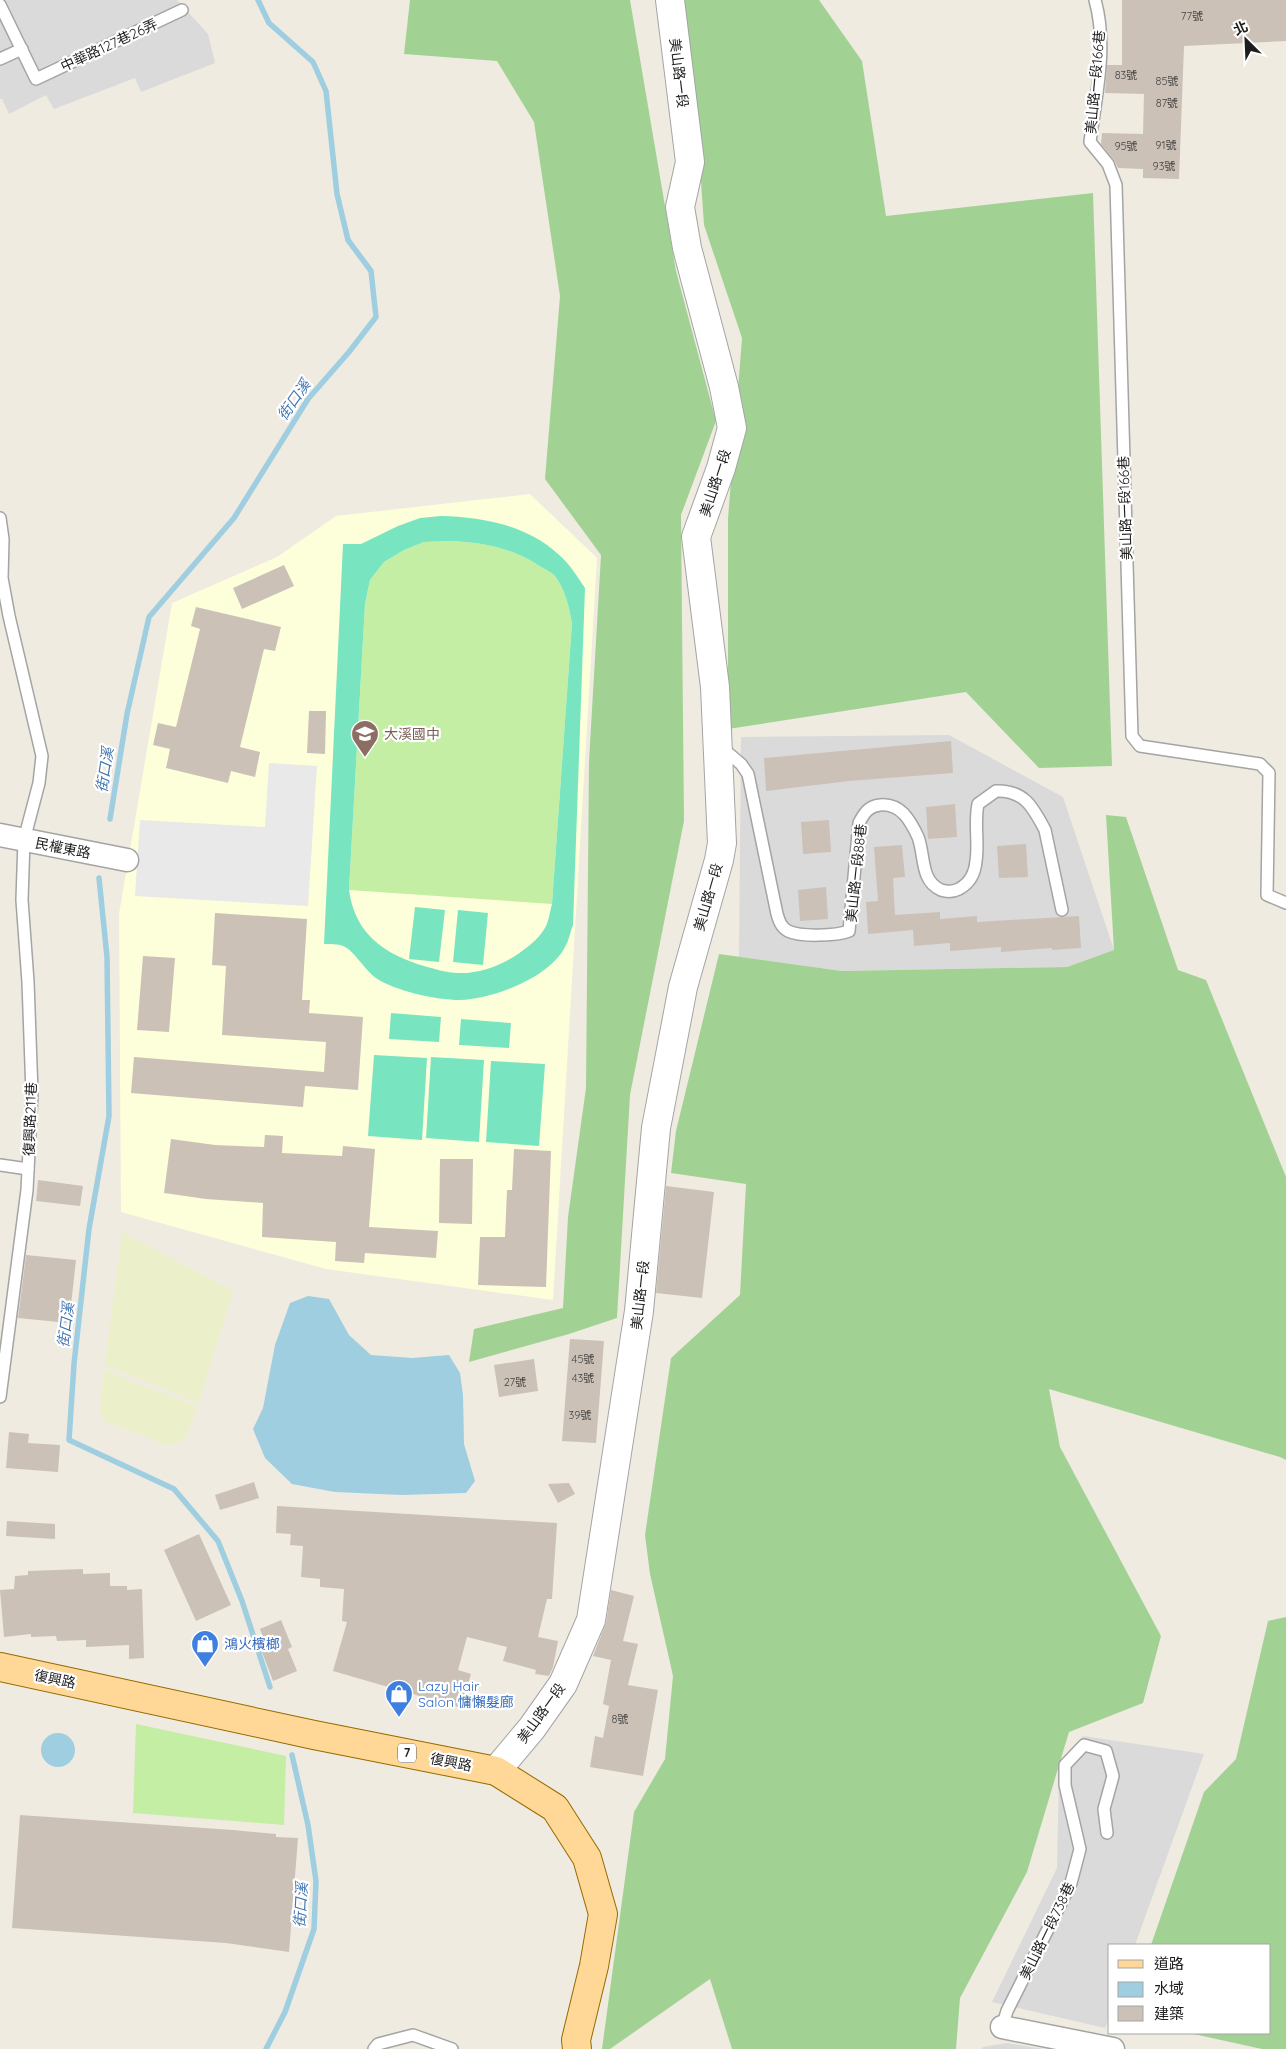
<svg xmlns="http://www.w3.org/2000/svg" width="1286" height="2049" font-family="Quicksand,'Noto Sans TC',sans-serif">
  <rect width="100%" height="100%" fill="#efebe1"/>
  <!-- residential -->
  <g fill="#dbdada">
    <path d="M0,0H177L208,34L215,63L141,92L135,78L54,109L46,95L9,114L2,99H0Z"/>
    <path d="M949,735L1063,797L1114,950L1067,967L842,971L739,957L741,737Z"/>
    <path d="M1083,1736L1204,1754L1135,1945H1110V2015L1105,2028L992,2002L1057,1868L1059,1770Z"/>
    <path d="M1007,2043L1043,2049H982V2047Z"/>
  </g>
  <!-- education -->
  <path fill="#fdffda" d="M530,494L597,558L553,1300L326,1269L121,1212L119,914L172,603L277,557L336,516Z"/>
  <!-- farmland -->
  <g fill="#ebf0cb">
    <path d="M122,1232L233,1291L199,1403L105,1365Z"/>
    <path d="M104,1370L198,1407L185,1439L169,1446L104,1421L100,1411Z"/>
  </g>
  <!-- grass -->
  <g fill="#c4eea3">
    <path d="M449,541C482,542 513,548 541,567C545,569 551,572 554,575C565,588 569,607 572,623L552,904L349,890L365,604L370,580L384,562L404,550L424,542Z"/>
    <path d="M136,1724L286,1756L284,1825L133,1813Z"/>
  </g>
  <!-- forest -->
  <g fill="#a2d293">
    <path d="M410,0H630L676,271L716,421L681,515L684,821L630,1095L617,1318L569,1334L469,1362L474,1329L563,1308L568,1217L586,1088L589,761L601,555L545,479L560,296L534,122L497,61L404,54Z"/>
    <path d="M681,0H819L862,61L886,216L1093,193L1112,766L1039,768L966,692L728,729V519L742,338L704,225L697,124Z"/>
    <path d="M1106,815L1126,817L1178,970L1206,980L1286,1177V1460L1280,1457L1049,1389L1060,1447L1161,1636L1143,1703L1069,1732L1027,1872L960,1998L956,2049H732L710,1979L610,2049H602L634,1812L665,1759L673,1676L650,1574L645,1535L671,1358L740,1295L746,1184L671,1173L676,1131L719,954L842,971L1067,967L1114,950Z"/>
    <path d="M1286,1617V2049H1262L1189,2033H1270V1945H1151L1204,1792L1236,1759L1268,1621Z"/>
  </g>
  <!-- pitch -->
  <g fill="#79e5c0" fill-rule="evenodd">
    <path d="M441,516C482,517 527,525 558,554C569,563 577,576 585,588L573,925C570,932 569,941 565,947C549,978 493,999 460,1000C436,1000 395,991 376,978C365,971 354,950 343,946C338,944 330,944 324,944L343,544H361L398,526L420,518ZM449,541C482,542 513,548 541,567C545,569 551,572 554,575C565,588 569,607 572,623L552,904C550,911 549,920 546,926C541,936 531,945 522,951C505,964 480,974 458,973C447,973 435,969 424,966C384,954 355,934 349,890L365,604L370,580L384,562L404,550L424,542Z"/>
    <path d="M415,907L445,910L439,962L409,959Z"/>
    <path d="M458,910L488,913L483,965L453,962Z"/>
    <path d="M391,1013L441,1017L439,1042L389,1039Z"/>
    <path d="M461,1019L511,1023L509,1048L459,1045Z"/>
    <path d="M374,1055L427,1058L422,1140L368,1136Z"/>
    <path d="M431,1057L484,1060L479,1142L426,1138Z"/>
    <path d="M491,1061L545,1064L539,1146L486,1142Z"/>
  </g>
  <!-- parking -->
  <path fill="#e9e9e9" d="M269,763L317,766L308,906L135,896L140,820L265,827Z"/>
  <!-- water -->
  <g fill="#9ecee0">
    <path d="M308,1296L329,1299L349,1335L371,1355L412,1358L449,1355L460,1373L463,1395L464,1444L475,1481L466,1493L402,1495L335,1492L292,1484L265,1458L253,1429L263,1408L275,1345L290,1303Z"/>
    <circle cx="58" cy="1750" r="17"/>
  </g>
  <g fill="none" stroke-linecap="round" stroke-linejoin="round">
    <!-- stream -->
    <g stroke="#9ecee0" stroke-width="5.5">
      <path d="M110,819L127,714L149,617L234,518L308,399L349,352L376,317L371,271L348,240L337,194L326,91L313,62L269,23L258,0"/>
      <path d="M99,878L107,957L109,1116L89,1229L74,1364L69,1440L174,1489L218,1541L242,1601L270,1687"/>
      <path d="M266,2049L285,2012L314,1929L316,1881L308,1825L292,1755"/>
    </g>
  </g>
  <!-- building -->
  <g fill="#cbc1b7">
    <path d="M1122,0H1286V41L1184,46L1179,179L1143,178V169L1118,168L1114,160L1101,144L1102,133L1143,134L1144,94L1105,93L1107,65H1122Z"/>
    <path d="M284,565L294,586L242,609L233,588Z"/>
    <path d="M196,607L281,627L275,651L264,649L240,747L260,752L255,777L231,771L228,783L166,768L170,749L153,745L158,723L176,727L200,629L191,626Z"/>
    <path d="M309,711H326L325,754L307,753Z"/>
    <path d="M951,741L953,773L849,781L766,791L764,758Z"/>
    <path d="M955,804L957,837L928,839L926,807Z"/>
    <path d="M829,820L831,852L803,854L801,822Z"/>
    <path d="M1026,844L1028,877L999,878L997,846Z"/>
    <path d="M902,845L905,877L893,878L895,915L940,912V919L977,916V922L1079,916L1081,948L1052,950V948L1001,952V947L950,951V943L914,946L913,930L868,934L866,902L878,901L874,847Z"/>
    <path d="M826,887L828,919L800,921L798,890Z"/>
    <path d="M215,913L307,919L302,1000H310L309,1013L363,1017L358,1090L305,1086L303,1107L131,1093L134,1057L324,1072L326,1042L222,1035L226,966L212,965Z"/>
    <path d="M143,956L175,958L169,1032L137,1030Z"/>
    <path d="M265,1135L283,1136L282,1153L342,1156L343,1146L375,1149L369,1227L438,1231L436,1258L365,1253L364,1263L335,1261L336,1242L262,1237L263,1203L206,1199L164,1193L171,1139L215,1145L264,1147Z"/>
    <path d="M514,1149L551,1151L546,1287L478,1285L480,1237H505L507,1190H512Z"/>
    <path d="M440,1159H473L472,1224L439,1223Z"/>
    <path d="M38,1180L83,1186L80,1206L36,1201Z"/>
    <path d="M666,1186L714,1192L702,1298L656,1293Z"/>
    <path d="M26,1255L76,1260L69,1323L18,1318Z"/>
    <path d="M570,1339L604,1341L596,1443L562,1441Z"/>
    <path d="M534,1359L538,1391L499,1397L494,1365Z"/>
    <path d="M9,1432L29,1434L28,1443L60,1445L58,1472L6,1468Z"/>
    <path d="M254,1482L259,1498L220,1510L215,1495Z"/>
    <path d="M569,1483L575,1494L558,1503L548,1484Z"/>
    <path d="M277,1506L557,1523L552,1599H547L538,1637L558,1641L553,1667L549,1676L535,1674L536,1670L503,1661L507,1647L467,1637L458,1670L471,1674L461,1708L333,1671L347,1622L342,1621L344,1589L320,1587V1579L301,1577L303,1546L290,1545L291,1534L276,1533Z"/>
    <path d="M7,1521L55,1524V1539L6,1536Z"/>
    <path d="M199,1534L231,1605L196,1621L164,1550Z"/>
    <path d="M83,1569V1574L110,1573V1586H127V1590L142,1589L144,1658L129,1659V1645L86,1647V1640L57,1641L56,1636L31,1637V1634L4,1637L0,1590L14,1589L15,1576L28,1575V1571Z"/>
    <path d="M611,1590L634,1596L623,1641L638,1644L628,1685L658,1690L643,1776L590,1767L595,1736L603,1738L609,1706L603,1704L611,1660L593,1656L606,1623Z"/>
    <path d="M281,1620L292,1647L288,1649L297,1671L273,1681L262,1652L268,1650L260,1629Z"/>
    <path d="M20,1815L233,1830L276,1834V1837L298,1838L289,1952L226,1943L12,1928Z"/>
  </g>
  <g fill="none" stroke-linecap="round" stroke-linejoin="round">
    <defs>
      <g id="service">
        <path d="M1095,0C1108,46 1096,95 1090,142L1108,164L1116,185L1132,736L1140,746L1260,764L1269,773L1267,895L1286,903"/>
        <path d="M0,5L36,79L182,10"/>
        <path d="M0,59L22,49"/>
        <path d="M0,518L3,539L2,578L9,616L42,756L39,783L24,840L22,900L28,982L32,1093L27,1190L0,1397"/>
        <path d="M721,747L741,764L748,774L777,914C779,921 781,927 788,931C800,937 836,936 849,931L859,823C864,813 869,806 880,805C890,804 897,807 904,814C910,821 914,828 918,837C925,855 920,881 941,890C947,892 953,892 959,889C970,883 975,873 976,861C979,842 974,824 978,804L996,791C1024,790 1033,807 1045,830L1062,910"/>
        <path d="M0,1165L28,1169"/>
        <path d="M1002,2027L1007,2011L1071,1883L1080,1849L1065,1785V1765L1084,1745L1106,1751L1113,1776L1104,1809L1107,1833"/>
        <path d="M374,2049L378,2044L413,2035L452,2049"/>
      </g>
      <g id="minor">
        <path d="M0,835L127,860"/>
        <path d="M1002,2027L1113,2049"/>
      </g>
      <path id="tertiary" d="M496,1771L532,1728L563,1684L591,1620L639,1311L656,1128L683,987L719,860L722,843L715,687L696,537L721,468L732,428L724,387L687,248L680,207L690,162L670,0"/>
      <path id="primary" d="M0,1667L314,1735L496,1771L555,1808L587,1858L603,1914L594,1966L576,2040L577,2049"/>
    </defs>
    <!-- service casing -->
    <use href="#service" stroke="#a4a4a4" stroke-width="14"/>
    <!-- minor casing -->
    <use href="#minor" stroke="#a4a4a4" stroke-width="25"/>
    <!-- tertiary casing -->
    <use href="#tertiary" stroke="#a4a4a4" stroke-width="30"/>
    <!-- primary casing -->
    <use href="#primary" stroke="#956b00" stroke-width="30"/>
    <!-- service -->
    <use href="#service" stroke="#fff" stroke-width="11"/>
    <!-- minor -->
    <use href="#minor" stroke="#fff" stroke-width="22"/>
    <!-- tertiary -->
    <use href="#tertiary" stroke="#fff" stroke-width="28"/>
    <!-- primary -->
    <use href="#primary" stroke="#ffd796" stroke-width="28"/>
  </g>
  <!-- icons -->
  <defs>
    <symbol id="school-pin" viewBox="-11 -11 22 30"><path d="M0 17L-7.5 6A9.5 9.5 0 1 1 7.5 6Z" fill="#8d6e63" stroke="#fff"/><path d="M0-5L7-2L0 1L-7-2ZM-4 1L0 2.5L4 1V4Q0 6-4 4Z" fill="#fff"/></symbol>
    <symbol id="shop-pin" viewBox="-11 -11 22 30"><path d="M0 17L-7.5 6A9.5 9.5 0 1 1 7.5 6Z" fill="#3f7fe0" stroke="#fff"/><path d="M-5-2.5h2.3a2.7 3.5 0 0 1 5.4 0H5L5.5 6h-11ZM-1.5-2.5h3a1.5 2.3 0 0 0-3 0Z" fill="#fff"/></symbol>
  </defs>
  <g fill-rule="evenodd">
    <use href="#school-pin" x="349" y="718" width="32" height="43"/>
    <use href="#shop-pin" x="189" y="1628" width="32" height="43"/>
    <use href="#shop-pin" x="383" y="1678" width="32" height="43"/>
  </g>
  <g text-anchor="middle" stroke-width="4.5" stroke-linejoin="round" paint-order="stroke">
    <!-- number labels -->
    <g font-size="11" fill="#484644">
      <text x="1192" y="20">77號</text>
      <text x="1126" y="79">83號</text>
      <text x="1167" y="85">85號</text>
      <text x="1167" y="107">87號</text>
      <text x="1166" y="149">91號</text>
      <text x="1126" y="150">95號</text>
      <text x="1164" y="170">93號</text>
      <text x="583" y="1363">45號</text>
      <text x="583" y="1382">43號</text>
      <text x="515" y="1386">27號</text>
      <text x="580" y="1419">39號</text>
      <text x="620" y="1723">8號</text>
    </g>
    <!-- shield labels -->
    <rect fill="#fff" stroke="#616161" stroke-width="1" x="398" y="1743.5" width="18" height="19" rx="4"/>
    <g font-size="12" font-weight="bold" fill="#1d1d1d">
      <text x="407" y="1757">7</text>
    </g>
    <!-- street labels -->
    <g font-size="14" fill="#1d1d1d" stroke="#fff">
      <text transform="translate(109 45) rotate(-25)" y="5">中華路127巷26弄</text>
      <text transform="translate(679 73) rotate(83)" y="5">美山路一段</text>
      <text transform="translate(1095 82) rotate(-85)" y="5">美山路一段166巷</text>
      <text transform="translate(715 483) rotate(-72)" y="5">美山路一段</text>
      <text transform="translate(1125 508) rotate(-92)" y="5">美山路一段166巷</text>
      <text transform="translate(63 848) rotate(11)" y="5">民權東路</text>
      <text transform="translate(856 873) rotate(-84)" y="5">美山路一段88巷</text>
      <text transform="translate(708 897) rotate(-74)" y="5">美山路一段</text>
      <text transform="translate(30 1119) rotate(-88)" y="5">復興路211巷</text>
      <text transform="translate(640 1295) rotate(-84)" y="5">美山路一段</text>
      <text transform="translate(55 1679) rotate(12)" y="5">復興路</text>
      <text transform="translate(541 1713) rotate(-54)" y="5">美山路一段</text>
      <text transform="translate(451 1762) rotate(11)" y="5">復興路</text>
      <text transform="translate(1047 1931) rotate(-64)" y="5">美山路一段738巷</text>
    </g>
    <!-- education labels -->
    <g font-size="14" fill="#785e54" stroke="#fff" text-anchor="start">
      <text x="384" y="739">大溪國中</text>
    </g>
    <!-- shop labels -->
    <g font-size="14" fill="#366cbe" stroke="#fff" text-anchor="start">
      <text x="224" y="1649">鴻火檳榔</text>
      <text x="418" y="1691">Lazy Hair<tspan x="418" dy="16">Salon 慵懶髮廊</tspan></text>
    </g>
    <!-- water labels -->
    <g font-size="15" font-style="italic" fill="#4276b3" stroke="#fff">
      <text transform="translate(294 400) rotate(-55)" y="5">街口溪</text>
      <text transform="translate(105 770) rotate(-81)" y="5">街口溪</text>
      <text transform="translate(66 1325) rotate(-83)" y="5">街口溪</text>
      <text transform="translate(301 1905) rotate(-87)" y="5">街口溪</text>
    </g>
  </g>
  <!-- legend -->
  <rect x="1108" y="1944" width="162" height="90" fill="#ffffff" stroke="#a5a5a5"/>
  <rect x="1118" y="1960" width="25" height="8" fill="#ffd796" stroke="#a5a5a5"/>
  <text x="1154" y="1969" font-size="15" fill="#1d1d1d">道路</text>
  <rect x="1118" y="1982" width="25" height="15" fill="#9ecee0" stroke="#a5a5a5"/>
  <text x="1154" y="1994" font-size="15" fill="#1d1d1d">水域</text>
  <rect x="1118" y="2006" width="25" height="15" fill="#cbc1b7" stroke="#a5a5a5"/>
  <text x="1154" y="2019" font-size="15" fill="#1d1d1d">建築</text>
  <!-- north arrow -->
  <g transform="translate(1246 40) rotate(336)" stroke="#ffffff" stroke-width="4" paint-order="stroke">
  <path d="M0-4L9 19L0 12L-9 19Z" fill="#1d1d1d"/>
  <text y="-8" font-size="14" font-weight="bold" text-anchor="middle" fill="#1d1d1d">北</text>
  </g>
</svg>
